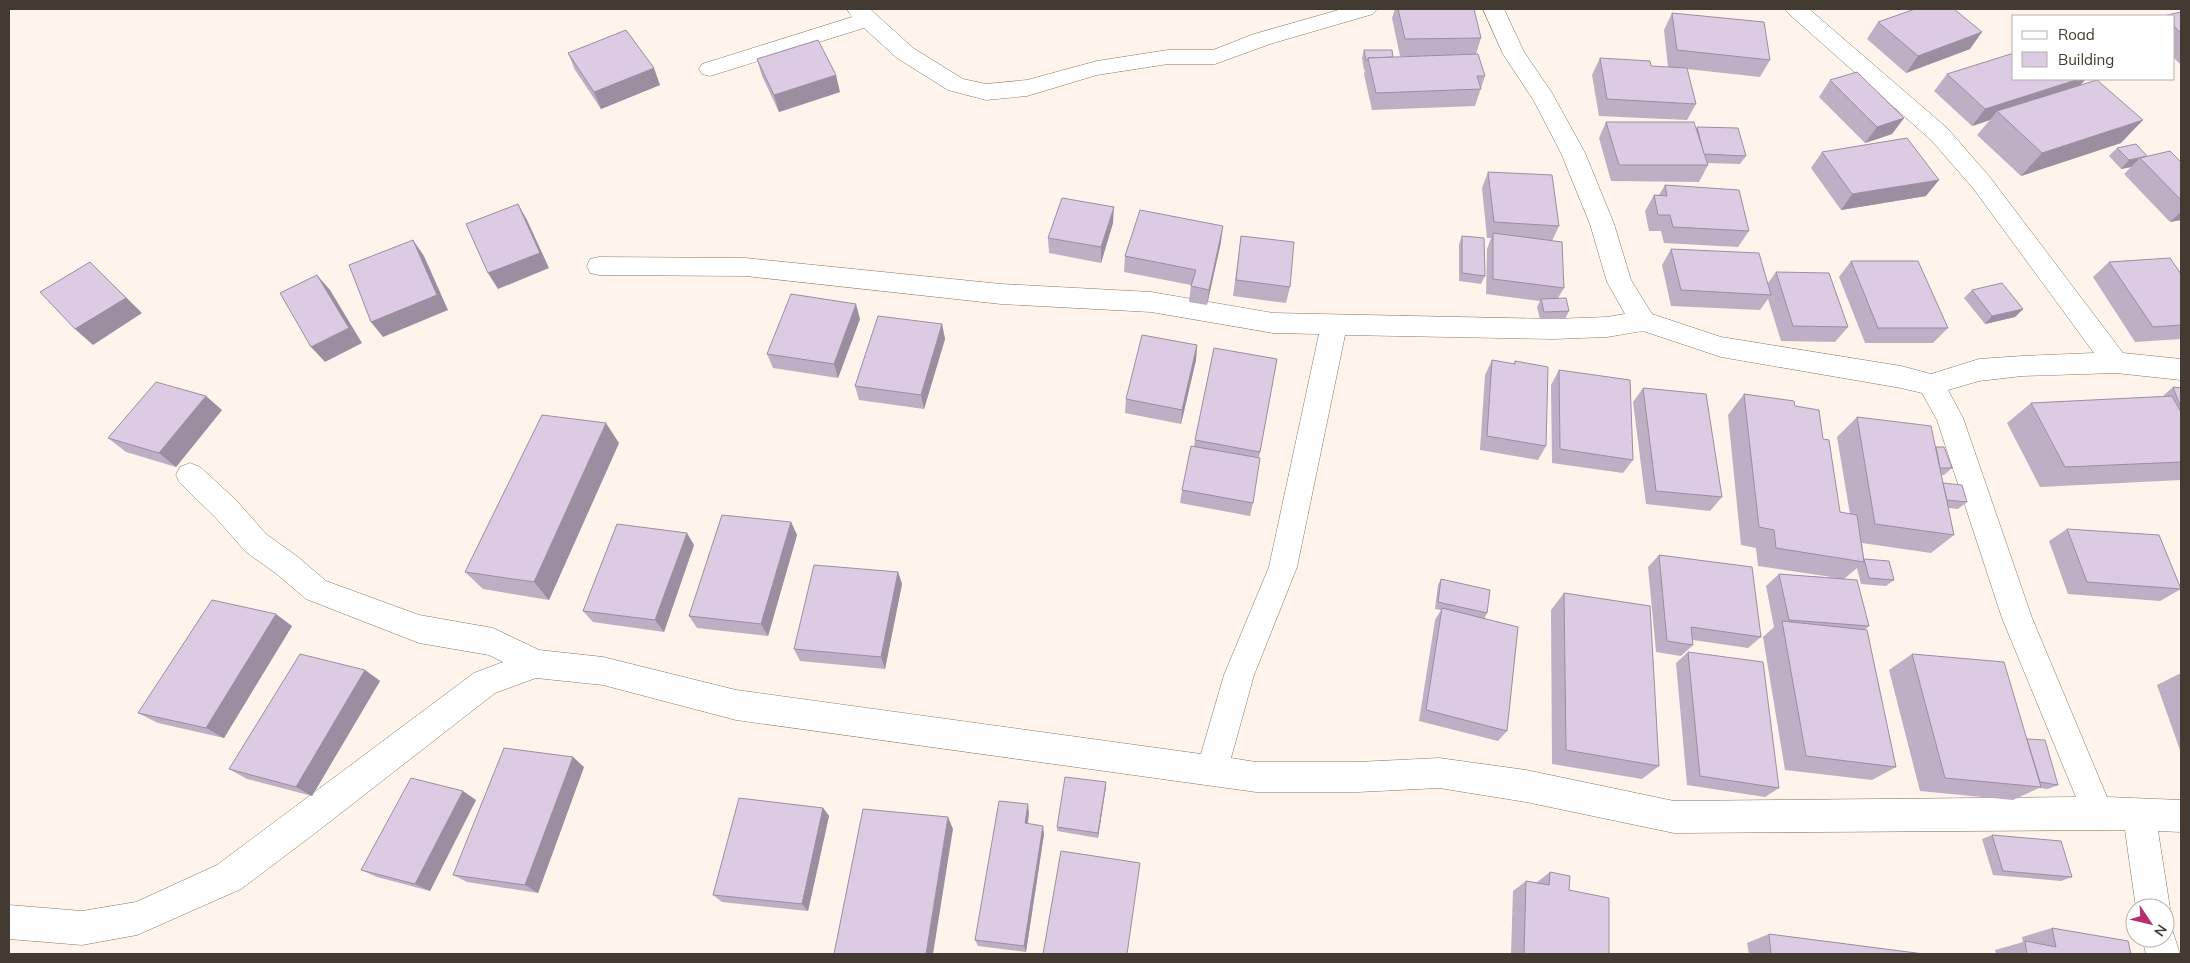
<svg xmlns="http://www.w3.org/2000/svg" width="2190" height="963" font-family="Mulish,sans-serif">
  <rect width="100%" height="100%" fill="#fef4eb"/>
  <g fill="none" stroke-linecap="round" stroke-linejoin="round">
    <defs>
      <g id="minor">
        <path d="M847,9H870L913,48L963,79L986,84L1027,80L1097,61L1168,50H1213L1254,34L1342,9H1377L1373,14L1270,44L1215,64H1168L1097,75L1027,96L986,100L948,90L897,58L864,28L710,76L702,74L699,69L702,64L852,17Z"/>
        <path d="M1483,9H1504L1524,52L1552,93L1585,153L1614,224L1631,280L1652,314L1721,337L1901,366L1931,374L1979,359L2022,356L2094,353L1973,188L1931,140L1789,14L1785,9H1809L1947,128L1989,176L2123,353L2181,359V380L2116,373L2022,376L1979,381L1948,390L1963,418L2032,618L2107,797L2181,800V832L2158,831L2170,908L2165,919V908H2136L2125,830L1674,833L1526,802L1439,788L1358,792H1256L736,720L603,685L536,678L495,693L314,834L241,889L137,935L82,945L9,939V905L82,911L136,902L217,865L474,673L503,662L489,655L419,643L306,599L278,575L246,552L215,517L180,483L176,475L180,467L190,463L200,467L235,499L266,534L298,557L326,581L419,615L493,628L539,650L603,657L736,690L1201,754L1224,675L1269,567L1319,334L1273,333L1151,312L1001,304L745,276L599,275L590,273L587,266L590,259L599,257L745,258L1001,284L1151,292L1273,313L1554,319L1607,317L1625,314L1607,282L1590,224L1561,153L1534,101L1503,54ZM1643,331L1721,357L1901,388L1922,393L1937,420L2002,618L2076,797L1674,801L1526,770L1439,758L1358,762H1256L1231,758L1254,675L1297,567L1345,335L1554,339L1607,337Z"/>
        <path d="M2165,924L2171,926L2180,954H2146L2142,938H2165Z"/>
      </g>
    </defs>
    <!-- minor casing -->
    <use href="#minor" stroke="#8a7562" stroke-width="1"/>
    <!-- minor -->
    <use href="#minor" fill="#fff" fill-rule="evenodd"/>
  </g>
  <!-- wall -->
  <g fill="#beafc4">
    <path d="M1395,9H1474L1481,38L1476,54L1485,76L1475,106L1372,110L1364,74L1365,70H1364L1362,58L1364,50L1393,57L1429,56H1400L1392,18Z"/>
    <path d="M2181,12V65L2174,58V16H2162Z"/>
    <path d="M1672,13L1770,60L1760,77L1687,69L1696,104L1687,120L1599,116L1592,75L1600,58L1651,66L1668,67L1664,30Z"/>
    <path d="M1878,22L1970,49L1906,73L1867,39Z"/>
    <path d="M568,53L660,85L601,109L575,70Z"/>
    <path d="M757,59L840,92L779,112L762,76Z"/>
    <path d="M1947,74L2086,79L2080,85L2121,143L2021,176L1977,135L1990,120L1972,126L1934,91Z"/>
    <path d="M1830,80L1904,118L1892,134L1865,143L1819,97Z"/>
    <path d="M1606,122L1696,129L1697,127L1746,156L1740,164L1707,163L1708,165L1699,182L1611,181L1599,138Z"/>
    <path d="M2117,148L2147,156L2181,162V220L2170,222L2124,174L2131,167L2121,169L2109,156Z"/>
    <path d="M1822,152L1926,196L1841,210L1811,168Z"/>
    <path d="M1488,172L1559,226L1552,241L1564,288L1558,298L1569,311L1565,319H1540L1537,307L1540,301L1486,294L1487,249L1491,238H1487L1482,188Z"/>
    <path d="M1665,185L1749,231L1738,247L1664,243L1661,231H1649L1645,211L1654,195H1659Z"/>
    <path d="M1113,223L1101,263L1049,253L1048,238Z"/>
    <path d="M1241,236L1290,287L1286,303L1233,296Z"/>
    <path d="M1462,236L1485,276L1481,284L1459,281V244Z"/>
    <path d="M1221,242L1207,305L1189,302L1191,285L1124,272L1125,256Z"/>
    <path d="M1671,249L1768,283L1776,272L1848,327L1835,342L1781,341L1768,299L1760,310L1671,306L1662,265Z"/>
    <path d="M1851,261L1948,328L1933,343H1865L1839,277Z"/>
    <path d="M2109,262L2181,274V339L2135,342L2093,277Z"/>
    <path d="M1972,290L2023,309L2015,317L1985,324L1964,298Z"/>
    <path d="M860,319L838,378L773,368L767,354Z"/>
    <path d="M942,324L945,339L924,409L859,400L855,386Z"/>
    <path d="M1197,345L1196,360L1181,424L1125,413L1126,399Z"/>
    <path d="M1277,359L1259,458L1253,503L1250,516L1180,503L1182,490L1194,447L1195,440Z"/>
    <path d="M1492,360L1513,364L1515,361L1546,446L1538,460L1480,450L1485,375Z"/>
    <path d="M1559,370L1633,460L1623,473L1552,463L1551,385Z"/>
    <path d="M2173,387L2181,388V480L2040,487L2007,423L2031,403L2164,397V395Z"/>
    <path d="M1643,388L1722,497L1710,511L1646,504L1633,402Z"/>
    <path d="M1744,394L1795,406L1823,439L1840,512L1850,514L1837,437L1857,417L1936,447L1952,468L1944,475H1941L1943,483L1967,502L1958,509L1948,508L1954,535L1931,553L1862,543L1864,559L1894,580L1886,586L1861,584L1857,568L1844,579L1869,626L1865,630L1896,767L1872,780L1785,770L1763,637L1774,627L1766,586L1779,574L1838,578L1758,566L1756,548L1741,545L1728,415Z"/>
    <path d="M222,410L176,467L126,452L108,438Z"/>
    <path d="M619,443L549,600L483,589L465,572Z"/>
    <path d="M791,522L797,535L768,636L697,628L689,616Z"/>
    <path d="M2067,529L2181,589L2160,601L2068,594L2049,541Z"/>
    <path d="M694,545L664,632L593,622L583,611Z"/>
    <path d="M1659,555L1761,637L1748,648L1693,640V645L1681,656L1656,652L1648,567Z"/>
    <path d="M898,572L902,584L885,669L800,661L794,649Z"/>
    <path d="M1441,579L1487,613L1484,619L1507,731L1498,741L1419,721L1435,620L1441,610L1435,609L1438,585Z"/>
    <path d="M1564,593L1659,766L1642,779L1552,764L1551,610Z"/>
    <path d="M292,626L224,738L158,723L138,713Z"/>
    <path d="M1688,652L1779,788L1765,797L1687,785L1676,663Z"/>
    <path d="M1912,654L2027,739L2058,785L2048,789L2039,788L2013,800L1920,791L1889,670Z"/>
    <path d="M365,670L380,681L312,796L247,779L229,769Z"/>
    <path d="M2179,674H2181V753L2157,685Z"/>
    <path d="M584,767L538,893L467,882L453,875Z"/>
    <path d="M1106,782L1098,838L1057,831V827Z"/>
    <path d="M476,800L430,891L377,877L361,870Z"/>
    <path d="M823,808L829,816L808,911L722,902L713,895Z"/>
    <path d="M1029,813L1028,824L1044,834L1026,952L978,946L975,940Z"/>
    <path d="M1992,835L2072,877L2061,881L1993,875L1982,839Z"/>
    <path d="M1550,872L1569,890L1609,954H1511L1513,891L1526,881L1536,883Z"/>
    <path d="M2052,928L2131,954H1996L1995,950L2023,942L2022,937Z"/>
    <path d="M1769,934L1924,954H1749L1747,943Z"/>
  </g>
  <!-- shaded-wall -->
  <g fill="#9b8ea0">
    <path d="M1982,32L1970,49L1906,73L1918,56Z"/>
    <path d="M654,68L660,85L601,109L594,92Z"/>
    <path d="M836,75L840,92L779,112L774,95Z"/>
    <path d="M2079,79H2086L2074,92L1997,111L1990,120L1972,126L1985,109Z"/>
    <path d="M1904,118L1892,134L1865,143L1877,127Z"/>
    <path d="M2143,120L2121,143L2021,176L2042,153Z"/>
    <path d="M2139,159L2131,167L2121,169L2129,160Z"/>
    <path d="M1939,180L1926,196L1841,210L1852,194Z"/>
    <path d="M518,204L527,220L549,268L498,289L488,273Z"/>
    <path d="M1114,207L1113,223L1101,263V247Z"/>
    <path d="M2181,212V220L2170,222Z"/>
    <path d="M1223,226L1221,242L1207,305L1209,290Z"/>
    <path d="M413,240L424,256L448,310L383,337L371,322Z"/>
    <path d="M90,262L142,313L93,345L75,329Z"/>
    <path d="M317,275L330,290L362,343L325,362L311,347Z"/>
    <path d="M856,304L860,319L838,378L834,364Z"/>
    <path d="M2023,309L2015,317L1985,324L1992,316Z"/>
    <path d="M942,324L945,339L924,409L921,395Z"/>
    <path d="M1197,345L1196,360L1181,424L1182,410Z"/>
    <path d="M206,396L222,410L176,467L159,453Z"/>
    <path d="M606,423L619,443L549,600L534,582Z"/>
    <path d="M791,522L797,535L768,636L761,624Z"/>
    <path d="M687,533L694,545L664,632L655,620Z"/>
    <path d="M898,572L902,584L885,669L881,657Z"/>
    <path d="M276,614L292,626L224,738L206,728Z"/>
    <path d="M365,670L380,681L312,796L296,787Z"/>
    <path d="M573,757L584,767L538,893L525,885Z"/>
    <path d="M1106,782V787L1098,838V833Z"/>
    <path d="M463,791L476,800L430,891L415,884Z"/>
    <path d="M1028,804L1029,813L1026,832L1025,823Z"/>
    <path d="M823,808L829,816L808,911L802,904Z"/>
    <path d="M948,817L953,829L933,954H926Z"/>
    <path d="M1043,826L1044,834L1026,952L1024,946Z"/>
  </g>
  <!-- building -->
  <g fill="#ddcbe4" stroke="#9b8ea0">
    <path d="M1398,9H1474L1481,38L1405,39Z"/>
    <path d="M1915,9H1954L1982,32L1918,56L1878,22Z"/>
    <path d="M2181,12V33L2174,26V16H2163Z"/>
    <path d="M1672,13L1764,22L1770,60L1677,50Z"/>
    <path d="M626,30L654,68L594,92L568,53Z"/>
    <path d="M818,40L836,75L774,95L757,59Z"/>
    <path d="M1364,50H1392L1393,57L1368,58L1367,61H1366Z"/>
    <path d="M2014,53V79H2079L1985,109L1947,74Z"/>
    <path d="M1478,54L1485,76H1477L1481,89L1376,93L1368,58Z"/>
    <path d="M1600,58L1650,61L1651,66L1687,68L1696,104L1607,99Z"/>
    <path d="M1857,72L1904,118L1877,127L1830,80Z"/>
    <path d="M2097,80L2143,120L2042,153L1997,111Z"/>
    <path d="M1606,122H1694L1708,165H1619Z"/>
    <path d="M1697,127L1738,128L1746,156L1704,154Z"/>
    <path d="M1907,138L1939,180L1852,194L1822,152Z"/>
    <path d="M2136,144L2147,156L2129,160L2117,148Z"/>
    <path d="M2170,151L2181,162V200L2140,158Z"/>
    <path d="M1488,172L1552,175L1559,226L1494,222Z"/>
    <path d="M1665,185L1739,190L1749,231L1673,227L1670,215H1658L1654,195L1667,196Z"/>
    <path d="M1062,198L1114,207L1101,247L1048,238Z"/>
    <path d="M518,204L540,253L488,273L466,224Z"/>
    <path d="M1140,210L1223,226L1209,290L1191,286L1196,270L1125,256Z"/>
    <path d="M1493,233L1562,242L1564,288L1493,279Z"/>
    <path d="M1241,236L1294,242L1290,287L1236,280Z"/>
    <path d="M1462,236L1484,238L1485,276L1462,273Z"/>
    <path d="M413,240L437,295L371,322L349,265Z"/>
    <path d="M1671,249L1759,253L1771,295L1681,290Z"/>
    <path d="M2170,258L2181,274V325L2153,327L2109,262Z"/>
    <path d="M1851,261H1918L1948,328H1878Z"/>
    <path d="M90,262L126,298L75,329L40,292Z"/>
    <path d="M1776,272L1829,273L1848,327L1793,326Z"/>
    <path d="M317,275L349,328L311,347L280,293Z"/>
    <path d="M2002,283L2023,309L1992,316L1972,290Z"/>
    <path d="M791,294L856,304L834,364L767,354Z"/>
    <path d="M1566,298L1569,311L1544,312L1541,299Z"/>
    <path d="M878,316L942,324L921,395L855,386Z"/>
    <path d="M1142,335L1197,345L1182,410L1126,399Z"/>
    <path d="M1214,348L1277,359L1260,452L1195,440Z"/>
    <path d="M1492,360L1515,364V361L1548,367L1546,446L1487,436Z"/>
    <path d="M1559,370L1630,380L1633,460L1560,449Z"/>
    <path d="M156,382L206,396L159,453L108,438Z"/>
    <path d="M2173,387L2181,388V408Z"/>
    <path d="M1643,388L1706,394L1722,497L1656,491Z"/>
    <path d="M1744,394L1794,401L1795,406L1819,410L1823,439L1829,440L1840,512L1857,515L1864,562L1776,548L1774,530L1759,527Z"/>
    <path d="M2172,396L2181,412V462L2065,467L2031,403Z"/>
    <path d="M542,415L606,423L534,582L465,572Z"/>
    <path d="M1857,417L1931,426L1954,535L1875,524Z"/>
    <path d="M1191,446L1260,458L1253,503L1182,490Z"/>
    <path d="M1936,447H1944L1952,468H1940Z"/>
    <path d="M1943,483L1962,485L1967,502L1947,500Z"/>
    <path d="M722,515L791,522L761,624L689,616Z"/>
    <path d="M617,524L687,533L655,620L583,611Z"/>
    <path d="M2067,529L2159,535L2181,589L2087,582Z"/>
    <path d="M1659,555L1752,567L1761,637L1691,627L1693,645L1667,641Z"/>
    <path d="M1864,559L1889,561L1894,580L1869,578Z"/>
    <path d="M814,565L898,572L881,657L794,649Z"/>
    <path d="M1779,574L1857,580L1869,626L1789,620Z"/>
    <path d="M1441,579L1490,590L1487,613L1438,602Z"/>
    <path d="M1564,593L1650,606L1659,766L1566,750Z"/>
    <path d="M212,600L276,614L206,728L138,713Z"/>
    <path d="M1442,608L1518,627L1507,731L1426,710Z"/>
    <path d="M1782,621L1867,630L1896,767L1806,756Z"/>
    <path d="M1688,652L1763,662L1779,788L1700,776Z"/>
    <path d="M300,654L365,670L296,787L229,769Z"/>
    <path d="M1912,654L2004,662L2041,787L1945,778Z"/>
    <path d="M2027,739L2045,740L2058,785L2040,782Z"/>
    <path d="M504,748L573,757L525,885L453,875Z"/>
    <path d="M1065,777L1106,782L1098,833L1057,827Z"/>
    <path d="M411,778L463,791L415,884L361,870Z"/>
    <path d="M739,798L823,808L802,904L713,895Z"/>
    <path d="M999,801L1028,804L1025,823L1043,826L1024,946L975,940Z"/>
    <path d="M863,809L948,817L926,954H834Z"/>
    <path d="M1992,835L2061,841L2072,877L2003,871Z"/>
    <path d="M1061,851L1140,863L1127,954H1043Z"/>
    <path d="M1550,872L1570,876L1569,890L1609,898V954H1524L1526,881L1549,885Z"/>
    <path d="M2052,928L2128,941L2131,954H2027L2025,941L2056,947Z"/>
    <path d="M1769,934L1924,954H1771Z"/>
  </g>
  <!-- border -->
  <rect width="2190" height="963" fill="none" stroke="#433a31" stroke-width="20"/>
  <!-- legend -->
  <rect x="2012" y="15" width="162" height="65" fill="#ffffff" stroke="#b4b0ad"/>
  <rect x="2022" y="31" width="25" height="8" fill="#ffffff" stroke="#b4b0ad"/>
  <text x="2058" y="40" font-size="15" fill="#433a31">Road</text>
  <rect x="2022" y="52" width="25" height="15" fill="#ddcbe4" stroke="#b4b0ad"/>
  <text x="2058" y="65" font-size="15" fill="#433a31">Building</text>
  <!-- north arrow -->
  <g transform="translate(2150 923) rotate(125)"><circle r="24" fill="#ffffff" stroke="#b4b0ad"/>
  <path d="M0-4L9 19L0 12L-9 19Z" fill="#b82f6e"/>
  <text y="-8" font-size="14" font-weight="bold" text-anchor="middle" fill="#433a31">N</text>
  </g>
</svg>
